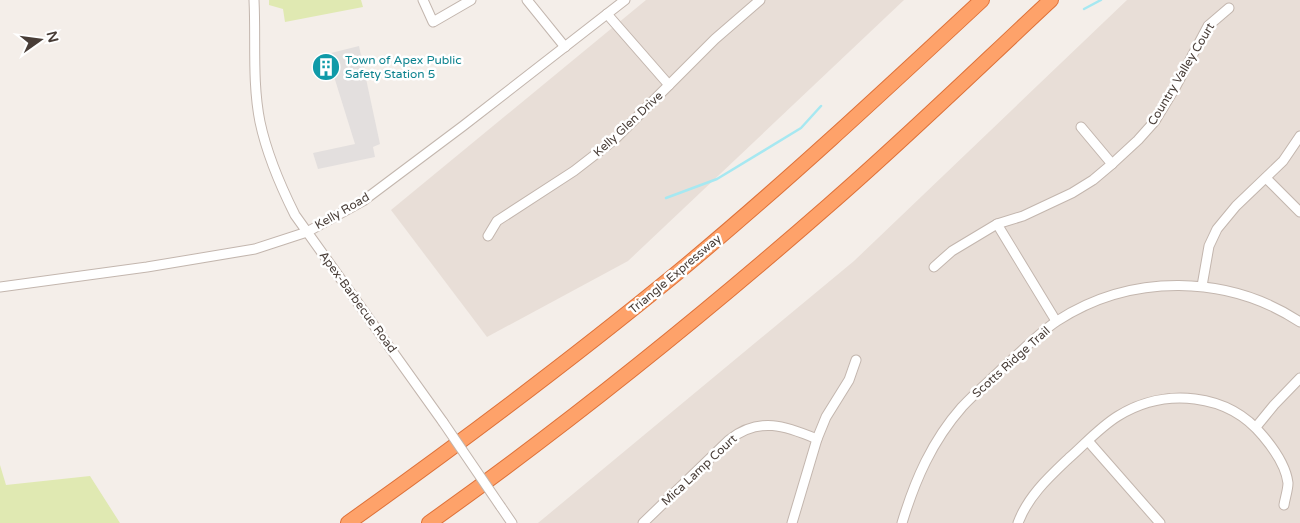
<svg xmlns="http://www.w3.org/2000/svg" width="1300" height="523" font-family="'Varela Round',sans-serif">
  <rect width="100%" height="100%" fill="#f4eee9"/>
  <!-- residential -->
  <g fill="#e8ded7">
    <path d="M646,0H904L628,261L487,337L391,210Z"/>
    <path d="M1127,0H1300V523H538L854,261Z"/>
  </g>
  <!-- green -->
  <g fill="#e0e9b2">
    <path d="M269,0H361L363,7L285,22L283,9L269,5Z"/>
    <path d="M0,465L6,485L90,476L120,523H0Z"/>
  </g>
  <!-- parking -->
  <path fill="#e3dfde" d="M359,46L380,144L373,147L375,157L318,169L313,153L355,144L327,54Z"/>
  <g fill="none" stroke-linecap="round" stroke-linejoin="round">
    <!-- stream -->
    <g stroke="#a6e8f1" stroke-width="2.5">
      <path d="M1084,9L1101,0"/>
      <path d="M666,198L717,179L801,128L821,106"/>
    </g>
    <defs>
      <g id="minor">
        <path d="M254,0C256,40 252,82 260,122C267,155 280,185 295,215L443,422"/>
        <path d="M423,0L433,22L471,0"/>
        <path d="M527,0L565,47"/>
        <path d="M607,14L669,85"/>
        <path d="M1081,127L1112,164"/>
        <path d="M1266,178L1300,212"/>
        <path d="M997,224L1056,321"/>
        <path d="M488,236L497,221L574,171L614,140L715,39L760,0"/>
        <path d="M934,267L952,251L997,224L1023,216L1072,193L1093,180L1112,164L1138,140L1155,121L1175,88L1208,26L1229,8"/>
        <path d="M1202,286L1209,246L1217,229L1236,206L1283,161L1300,136"/>
        <path d="M0,287L147,267L255,249L307,232L363,201L463,126L625,0"/>
        <path d="M1256,427L1274,405L1300,378"/>
        <path d="M1088,441L1160,523"/>
        <path d="M501,507L512,523"/>
        <path d="M643,523L729,440C759,416 786,426 817,439"/>
        <path d="M792,523L817,439L826,417L849,380L856,360"/>
        <path d="M902,523C915,480 932,441 962,407C976,392 992,379 1006,365C1023,350 1039,333 1057,321C1131,273 1227,274 1300,322"/>
        <path d="M1018,523C1028,496 1049,477 1069,458C1085,444 1100,427 1118,416C1165,387 1228,393 1263,436C1274,449 1286,466 1288,483C1288,490 1285,498 1284,505"/>
      </g>
      <g id="highway">
        <path d="M348,523C460,443 571,360 677,273C782,186 882,93 982,0"/>
        <path d="M429,523C568,424 701,317 829,205C905,139 977,69 1051,0"/>
      </g>
    </defs>
    <!-- minor casing -->
    <use href="#minor" stroke="#c3b6ae" stroke-width="11"/>
    <!-- highway casing -->
    <use href="#highway" stroke="#de7139" stroke-width="16"/>
    <!-- minor -->
    <use href="#minor" stroke="#fff" stroke-width="9"/>
    <!-- highway -->
    <use href="#highway" stroke="#fea26a" stroke-width="14"/>
    <defs>
      <path id="minor-bridge" d="M443,422L501,507"/>
    </defs>
    <!-- minor-bridge casing -->
    <use href="#minor-bridge" stroke="#c3b6ae" stroke-width="11" stroke-linecap="butt"/>
    <!-- minor-bridge -->
    <use href="#minor-bridge" stroke="#fff" stroke-width="9"/>
  </g>
  <!-- icons -->
  <defs>
    <symbol id="building-disc" viewBox="-11 -11 22 22"><circle r="9.5" fill="#0f9aa8" stroke="#fff"/><path d="M-4-6H4V6H1V3H-1V6H-4ZM-2.5-4.3h1.7v1.8h-1.7ZM.8-4.3h1.7v1.8H.8ZM-2.5-1h1.7V.8h-1.7ZM.8-1h1.7V.8H.8Z" fill="#fff"/></symbol>
  </defs>
  <g fill-rule="evenodd">
    <use href="#building-disc" x="310" y="51" width="32" height="32"/>
  </g>
  <g text-anchor="middle" stroke-width="5" stroke-linejoin="round" paint-order="stroke">
    <!-- culture labels -->
    <g font-size="12" fill="#0d838f" stroke="#fff" text-anchor="start">
      <text x="345" y="64">Town of Apex Public<tspan x="345" dy="14">Safety Station 5</tspan></text>
    </g>
    <!-- street labels -->
    <g font-size="12" fill="#483d37" stroke="#fff">
      <text transform="translate(1181 74) rotate(-59)" y="4">Country Valley Court</text>
      <text transform="translate(628 124) rotate(-43)" y="4">Kelly Glen Drive</text>
      <text transform="translate(342 211) rotate(-30)" y="4">Kelly Road</text>
      <text transform="translate(675 274) rotate(-40)" y="4">Triangle Expressway</text>
      <text transform="translate(358 302) rotate(54)" y="4">Apex-Barbecue Road</text>
      <text transform="translate(1011 362) rotate(-42)" y="4">Scotts Ridge Trail</text>
      <text transform="translate(699 470) rotate(-43)" y="4">Mica Lamp Court</text>
    </g>
  </g>
  <!-- north arrow -->
  <g transform="translate(40 40) rotate(76)" stroke="#ffffff" stroke-width="4" paint-order="stroke">
  <path d="M0-4L9 19L0 12L-9 19Z" fill="#483d37"/>
  <text y="-8" font-size="14" font-weight="bold" text-anchor="middle" fill="#483d37">N</text>
  </g>
</svg>
